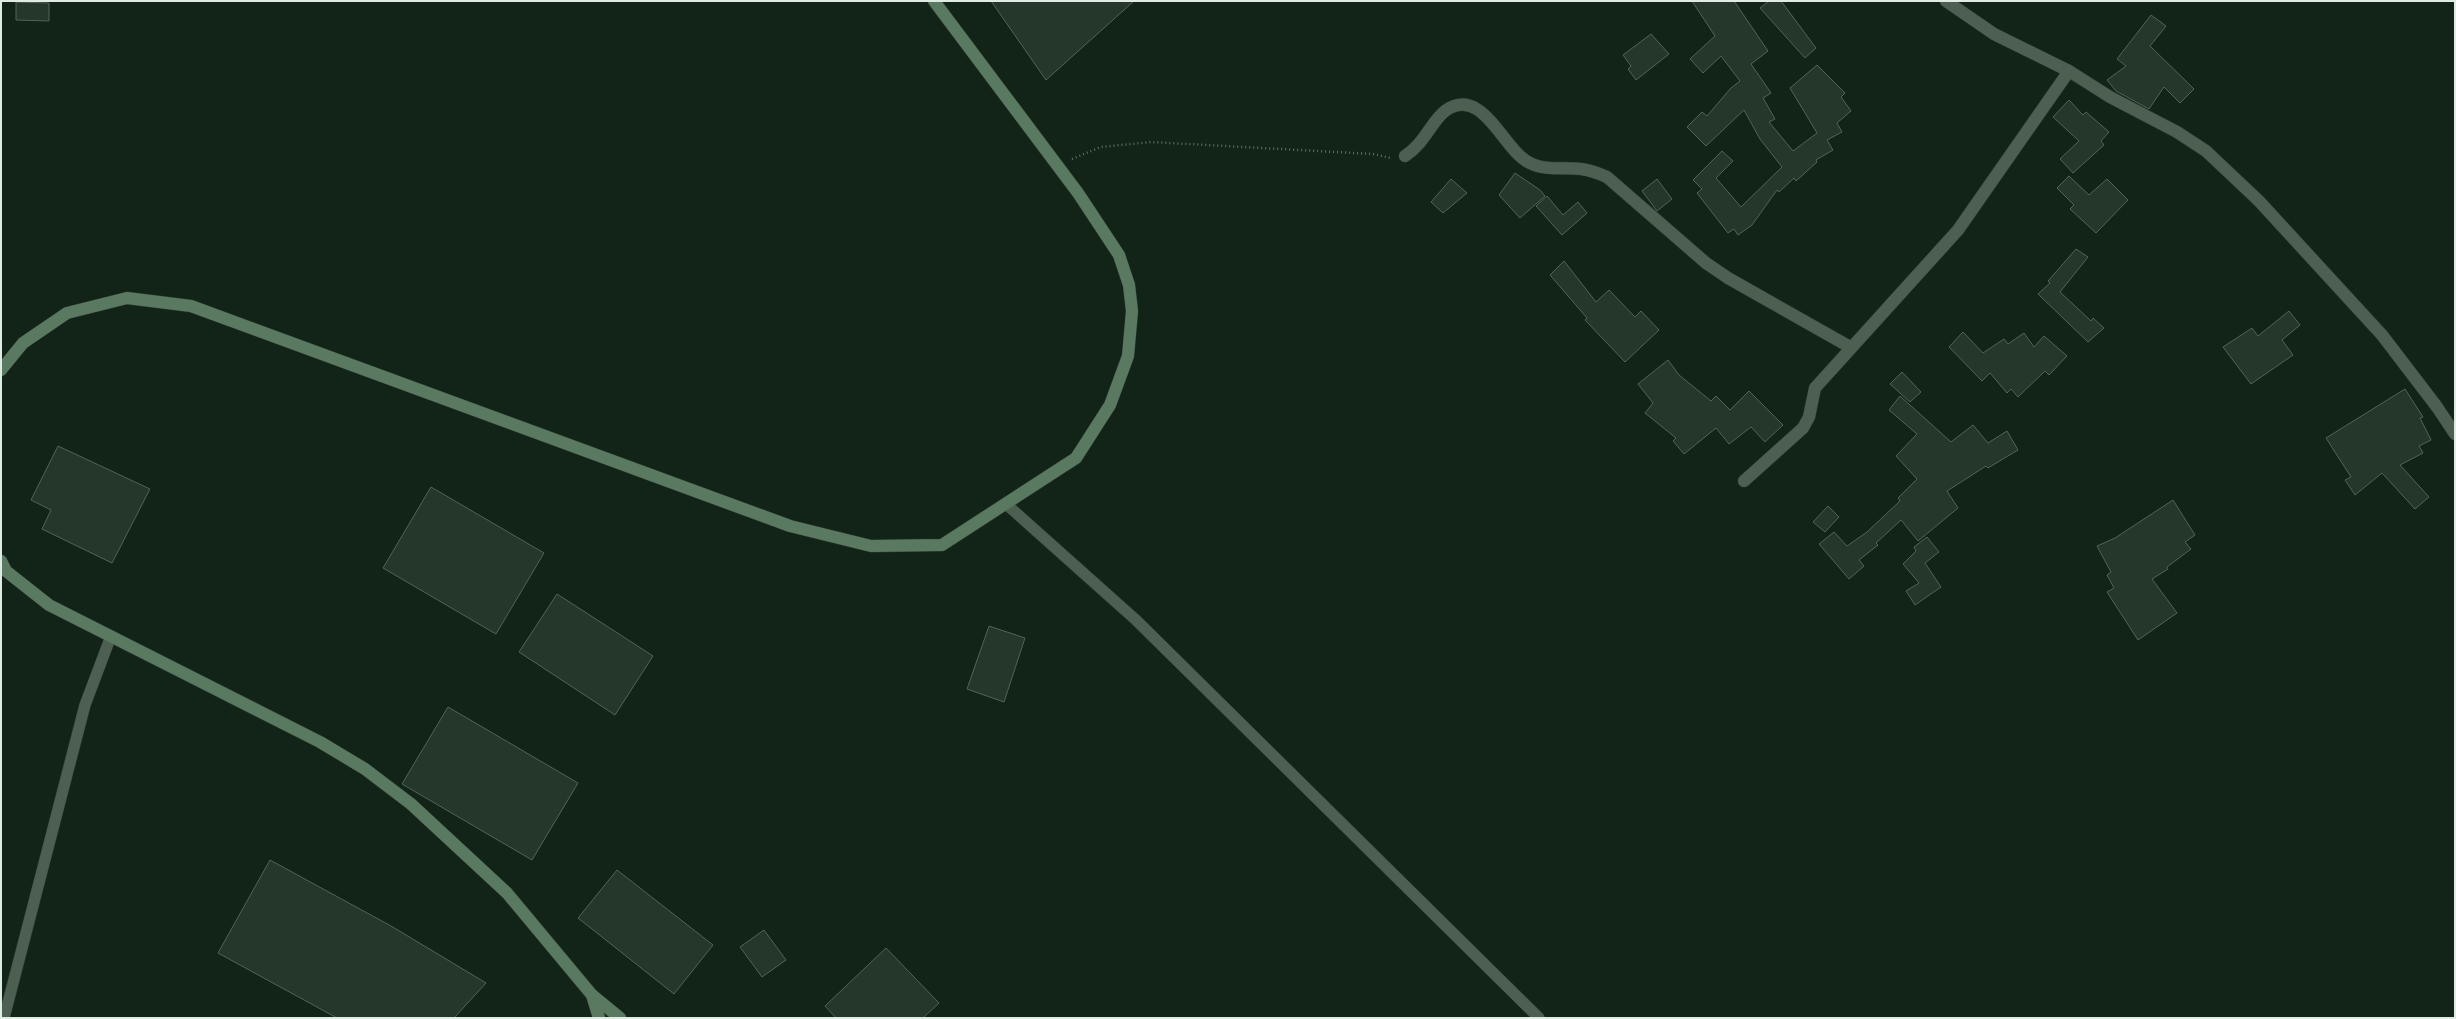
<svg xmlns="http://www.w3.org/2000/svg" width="2456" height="1019" font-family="Commissioner,sans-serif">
  <rect width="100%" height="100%" fill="#122317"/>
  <!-- building -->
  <g fill="#25372a" stroke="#516456">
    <path d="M991,1H1134L1046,80Z"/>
    <path d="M1692,1H1734L1768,51L1751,64L1771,93L1763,98L1775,119L1769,122L1793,151L1817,133L1790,88L1817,65L1845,93L1841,97L1851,111L1837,123L1842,132L1827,140L1833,150L1816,160L1817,162L1796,181L1794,178L1779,192L1777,190L1752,225L1738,235L1734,229L1728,233L1697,193L1702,189L1693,180L1722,151L1733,161L1716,178L1741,207L1782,167L1760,139L1744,110L1706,146L1687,127L1702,112L1707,116L1731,88L1740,81L1721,56L1703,73L1690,59L1715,36Z"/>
    <path d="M1769,1H1781L1816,48L1805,58L1760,8Z"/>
    <path d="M16,2L49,3V21L16,20Z"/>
    <path d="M2151,15L2166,26L2150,46L2194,89L2180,103L2164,87L2149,109L2116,91L2107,80L2126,66L2117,59Z"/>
    <path d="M1651,34L1669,54L1636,80L1628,69L1631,66L1623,55Z"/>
    <path d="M2069,100L2083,115L2086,112L2109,132L2101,141L2104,145L2073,173L2060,159L2079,141L2053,117Z"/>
    <path d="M1515,173L1540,190L1545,196L1520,218L1499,195Z"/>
    <path d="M2069,176L2089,195L2107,179L2128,200L2096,233L2070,209L2074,205L2057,188Z"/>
    <path d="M1451,179L1467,193L1443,213L1431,202Z"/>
    <path d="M1657,179L1672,199L1657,211L1642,191Z"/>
    <path d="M1547,196L1563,215L1578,202L1587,213L1562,235L1536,206Z"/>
    <path d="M2076,249L2088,257L2060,292L2091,321L2093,318L2104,328L2088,342L2038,294L2050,283L2048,281Z"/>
    <path d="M1564,261L1596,302L1609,290L1635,317L1641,311L1659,330L1625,362L1585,320L1587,318L1550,275Z"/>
    <path d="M2289,311L2300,325L2282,340L2293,355L2251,384L2223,347L2252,328L2258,336Z"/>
    <path d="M1963,332L1983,353L2004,339L2008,344L2024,333L2034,347L2044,336L2067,356L2049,375L2045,371L2018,397L2011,389L2007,393L1990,373L1982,381L1949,347Z"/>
    <path d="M1668,360L1679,375L1711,401L1716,396L1730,410L1749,391L1783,425L1765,442L1751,427L1729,444L1716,428L1684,454L1673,441L1676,438L1645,413L1653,403L1638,384Z"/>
    <path d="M1902,372L1921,392L1910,402L1890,384Z"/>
    <path d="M2405,389L2423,417L2420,418L2431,440L2419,446L2423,453L2400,465L2429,497L2415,509L2382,473L2355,495L2345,480L2351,477L2326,438Z"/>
    <path d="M1900,396L1951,442L1973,425L1988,443L2007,431L2018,450L1988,468L1986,466L1947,491L1958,508L1918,541L1901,520L1876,543L1878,545L1859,560L1864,566L1849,579L1819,544L1834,532L1847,546L1867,532L1900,501L1898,498L1917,479L1896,456L1917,434L1889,410Z"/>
    <path d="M58,446L150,489L112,563L42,529L51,510L31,500Z"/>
    <path d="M431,487L544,553L496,634L383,568Z"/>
    <path d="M2173,500L2195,535L2185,542L2191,549L2167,567L2168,569L2152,579L2177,613L2138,640L2107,592L2114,588L2107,575L2111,572L2097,546L2115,538Z"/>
    <path d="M1828,506L1839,517L1825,532L1813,522Z"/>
    <path d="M1927,537L1939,552L1925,563L1941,587L1915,605L1906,591L1919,583L1903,564L1916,551L1914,547Z"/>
    <path d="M557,594L653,656L615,715L519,652Z"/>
    <path d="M989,626L1025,638L1004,702L967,689Z"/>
    <path d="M448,707L578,783L532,860L402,784Z"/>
    <path d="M270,860L391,926L486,983L454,1018H337L218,953Z"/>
    <path d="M617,870L713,945L674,994L578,918Z"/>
    <path d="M764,930L786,960L762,977L740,947Z"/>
    <path d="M886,948L939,1003L923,1018H836L825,1006Z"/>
  </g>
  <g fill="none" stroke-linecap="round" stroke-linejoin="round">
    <defs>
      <g id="lane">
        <path d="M1006,504L1136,620L1539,1018"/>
        <path d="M4,1018L85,705L111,636"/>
      </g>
      <g id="street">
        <path d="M1946,1L1994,34L2069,71L2110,97L2177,132L2206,151L2259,201L2382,335L2437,407L2455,434"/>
        <path d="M1405,156C1425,143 1431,122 1445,111C1483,84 1503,151 1530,163C1545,171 1565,167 1581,169C1590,170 1598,173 1607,177L1706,263L1728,278L1850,347"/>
        <path d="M1744,481L1803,428L1809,417L1815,388L1958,230L2069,71"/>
      </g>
      <g id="secondary">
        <path d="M1,370L23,343L67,313L127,298L191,306L790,526L871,546L942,545L1076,458L1110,405L1128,356L1132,311L1129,285L1119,255L1078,193L934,1"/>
        <path d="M1,561L6,571L49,605L320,742L365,769L411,804L507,893L592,995L620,1018"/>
        <path d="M592,995L599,1018"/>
      </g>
    </defs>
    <!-- lane casing -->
    <use href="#lane" stroke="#323d34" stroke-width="12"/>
    <!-- street casing -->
    <use href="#street" stroke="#323d34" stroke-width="13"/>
    <!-- secondary casing -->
    <use href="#secondary" stroke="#323d34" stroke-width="13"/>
    <!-- path -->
    <path stroke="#616f65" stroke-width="2.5" stroke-dasharray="1 3" stroke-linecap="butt" d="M1072,159L1101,147L1151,142L1373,154L1391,158"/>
    <!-- lane -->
    <use href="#lane" stroke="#4c5f50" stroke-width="11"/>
    <!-- street -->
    <use href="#street" stroke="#4c5f50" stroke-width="12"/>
    <!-- secondary -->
    <use href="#secondary" stroke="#597a61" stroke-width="12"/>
  </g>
  <!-- border -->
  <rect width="2456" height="1019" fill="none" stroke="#e0ebe3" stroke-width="4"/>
</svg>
